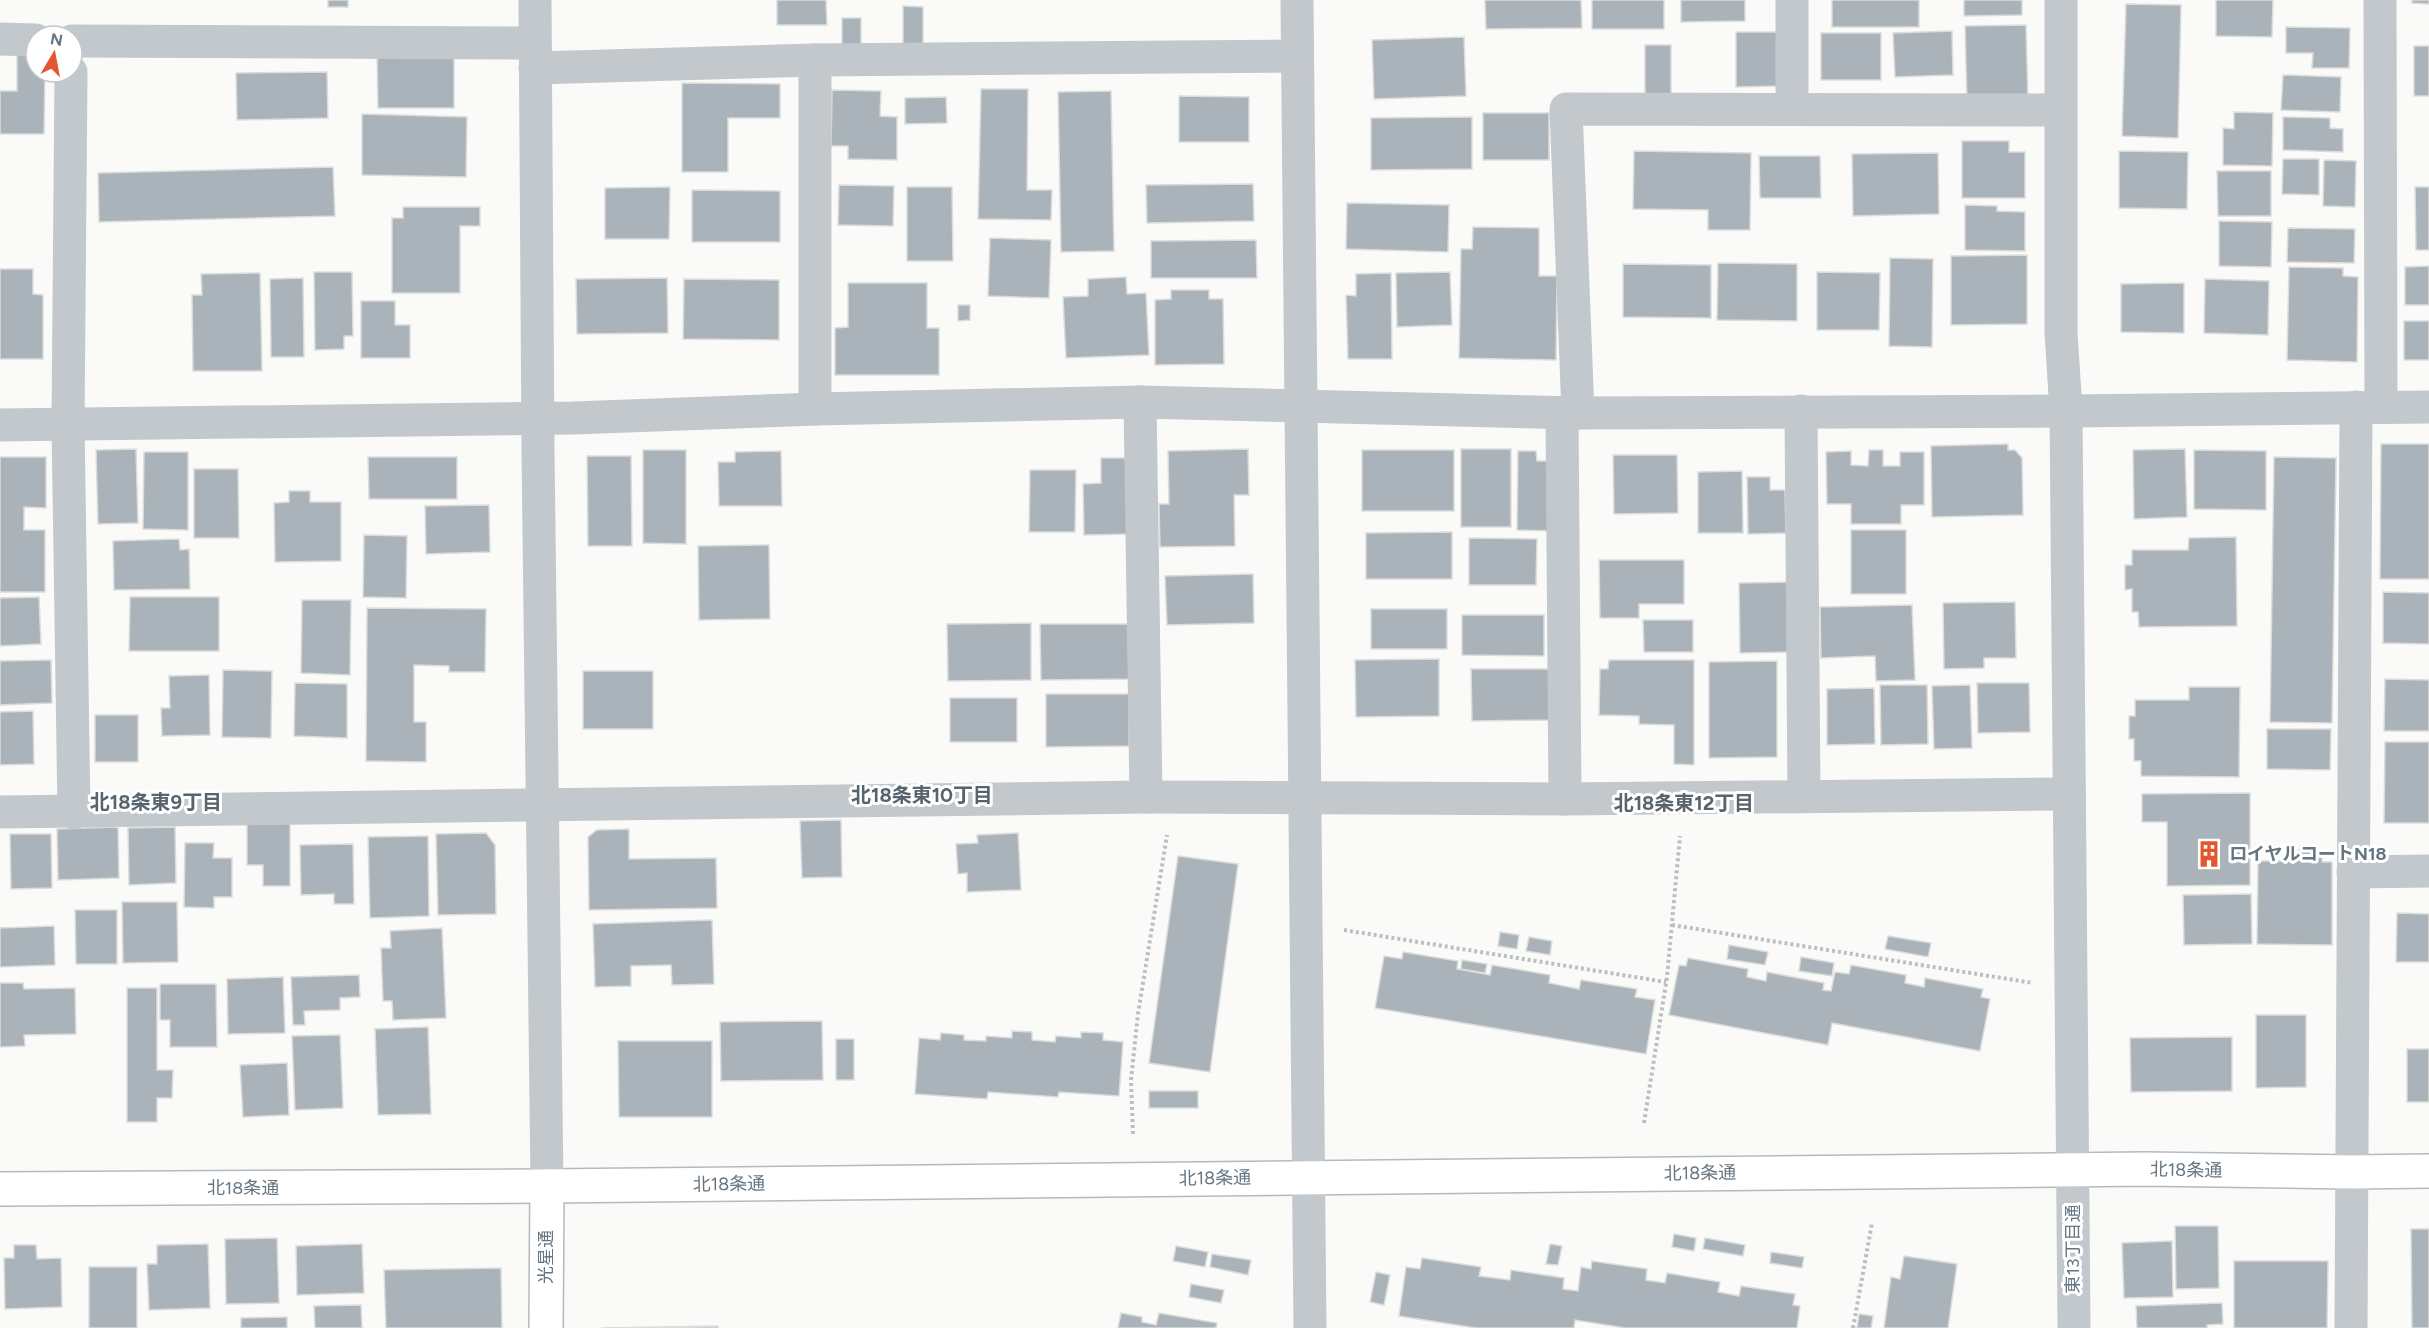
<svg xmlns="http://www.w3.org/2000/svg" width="2429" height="1328" font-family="Figtree,'Noto Sans JP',sans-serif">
  <rect width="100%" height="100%" fill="#fafaf8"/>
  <!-- building -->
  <g fill="#aab3b9" stroke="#dcdcda" stroke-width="1.5">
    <rect x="328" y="0" width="20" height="7"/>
    <path d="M777,0H826L827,25H777Z"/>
    <path d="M1485,0H1581L1582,28L1486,29Z"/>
    <rect x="1592" y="0" width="72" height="29"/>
    <path d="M1681,0H1745V21L1681,22Z"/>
    <rect x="1832" y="0" width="87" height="27"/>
    <path d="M1964,0H2022V15L1964,16Z"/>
    <path d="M2216,0H2273L2272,37L2216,36Z"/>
    <path d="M2412,0H2429V4L2412,3Z"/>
    <path d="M2126,4L2181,5L2178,138L2122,136Z"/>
    <path d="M903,6L923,7V44H903Z"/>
    <rect x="842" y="18" width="19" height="31"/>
    <path d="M2026,25L2028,101L1967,102L1965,26Z"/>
    <path d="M2286,27L2350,28L2349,68H2312L2313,53H2286Z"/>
    <path d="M1952,31L1953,75L1895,77L1893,33Z"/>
    <path d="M1736,32H1778L1779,86L1736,87Z"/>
    <rect x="1821" y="33" width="60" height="47"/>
    <path d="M1464,37L1466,96L1374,99L1372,40Z"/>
    <path d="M1645,45H1671V97L1645,98Z"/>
    <rect x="2414" y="46" width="15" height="50"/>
    <path d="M17,55L36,56V72H45L44,134H0V91H17Z"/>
    <path d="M377,55H454V108H378Z"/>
    <path d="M327,72L328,118L237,120L236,73Z"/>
    <path d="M2283,75L2341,77L2340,112L2281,110Z"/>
    <path d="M682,83L780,84V118H728V172H682Z"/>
    <path d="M981,89H1028L1027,190H1052L1051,220L978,219Z"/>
    <path d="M832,90L881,91L880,116L897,117V160L848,159V146H831Z"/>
    <path d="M1111,91L1114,251L1061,252L1058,92Z"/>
    <path d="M1179,96L1249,97V142H1179Z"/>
    <path d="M946,97L947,123L905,124V98Z"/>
    <path d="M2234,112L2273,113L2272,166L2223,165V128L2234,129Z"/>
    <rect x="1483" y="113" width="66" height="47"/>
    <path d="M362,114L467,117L466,177L362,175Z"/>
    <path d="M1472,117V169L1371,170V118Z"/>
    <path d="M2283,117L2330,118V128L2343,129V152L2283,150Z"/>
    <path d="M1962,141H2009V152H2025V198H1962Z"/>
    <path d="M1634,151L1751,153L1750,230H1708V210L1633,209Z"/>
    <path d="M2119,151L2188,152L2187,209L2119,208Z"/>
    <path d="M1938,153L1939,214L1853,216L1852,154Z"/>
    <path d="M1759,156H1820L1821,198H1760Z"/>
    <path d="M2283,159H2319V195L2282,194Z"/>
    <path d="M2324,160L2356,161L2355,207L2323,206Z"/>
    <path d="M333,167L335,216L99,222L98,173Z"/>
    <path d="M2217,171H2271V216H2218Z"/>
    <path d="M1253,184L1254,221L1147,223L1146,185Z"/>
    <path d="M839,185L894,186L893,226L838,225Z"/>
    <path d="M670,187L669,239H605V188Z"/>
    <path d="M907,187H952L953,261H907Z"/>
    <path d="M2415,187H2429V250H2416Z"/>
    <path d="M692,190L780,191V242H692Z"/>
    <path d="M1347,203L1449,205L1448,252L1346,249Z"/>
    <path d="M1965,205L1997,206V211L2025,212V251L1965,250Z"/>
    <path d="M403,207H480V226H460V293H392V218H403Z"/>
    <path d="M2219,221L2272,222L2271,267L2219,266Z"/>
    <path d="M1473,227L1539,228V276H1557L1556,360L1459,358L1461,249H1472Z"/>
    <path d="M2288,228L2355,229L2354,263L2287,262Z"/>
    <path d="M990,238L1051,240L1049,298L988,296Z"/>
    <path d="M1256,240L1257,278H1151V241Z"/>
    <path d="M2027,255V324L1951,325V256Z"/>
    <path d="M1890,258L1933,259L1932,347L1889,346Z"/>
    <path d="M1718,263L1797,264V321L1717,320Z"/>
    <path d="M1623,264L1711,265V318L1623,317Z"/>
    <path d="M2429,266V305H2405V267Z"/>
    <path d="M2289,267L2343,268V276L2358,277L2357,362L2287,360Z"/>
    <path d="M0,269H33V294L43,295V359H0Z"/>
    <path d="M314,272H352L353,336H344V349L315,350Z"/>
    <path d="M1450,272L1452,325L1397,327L1396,273Z"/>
    <path d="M1817,272L1880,273L1879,330H1817Z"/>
    <path d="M260,273L262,371H193L192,295H202L201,274Z"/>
    <path d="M1391,273L1392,359H1348L1346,295L1356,296V274Z"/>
    <path d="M1126,277L1127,294L1146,293L1149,355L1066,358L1063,297L1088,296V279Z"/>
    <path d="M303,278L304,357H271L270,279Z"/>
    <path d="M667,278L668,333L577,334L576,279Z"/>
    <path d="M684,279L779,280V340L683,339Z"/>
    <path d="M2205,279L2269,281L2268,335L2204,333Z"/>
    <path d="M848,283H927V328H939V375H835V328L848,327Z"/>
    <path d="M2184,283V333L2121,332V284Z"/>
    <path d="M1171,290H1209V299H1223L1224,364L1155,365V300L1171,299Z"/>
    <path d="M361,301H395V325H410V358H361Z"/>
    <path d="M958,305H970V320L958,321Z"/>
    <rect x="2404" y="321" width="25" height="39"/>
    <path d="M2008,444V450H2015L2022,458L2023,515L1932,517L1931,446Z"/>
    <path d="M2381,444H2429V579H2380Z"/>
    <path d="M136,449L138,523L98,524L96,450Z"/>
    <path d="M1248,449L1249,495H1234L1235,546L1160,547L1159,504H1169L1168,451Z"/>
    <rect x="1461" y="449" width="50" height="78"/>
    <path d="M2185,449L2187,517L2134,519L2133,450Z"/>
    <path d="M643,450H686V544L643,543Z"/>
    <rect x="1362" y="450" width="92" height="61"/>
    <path d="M1869,450H1883V466H1900V452H1924V505H1901V524H1851V504H1827L1826,452L1851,451V465L1868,466Z"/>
    <path d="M2194,450L2266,451V510L2194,509Z"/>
    <path d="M781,451L782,506H719L718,462H735V452Z"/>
    <path d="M1518,451H1536L1537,461H1552L1551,531L1517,530Z"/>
    <path d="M144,452H188V530L143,529Z"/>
    <path d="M1613,455H1677L1678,513L1614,514Z"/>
    <path d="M587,456H631L632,546H588Z"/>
    <path d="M0,457H46V508L24,507V530H45V592H0Z"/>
    <path d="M368,457H457V499H369Z"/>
    <path d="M2274,457L2336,458L2332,723L2270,722Z"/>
    <path d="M1101,458H1132L1133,534L1084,535L1083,484L1101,483Z"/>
    <path d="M194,469H238L239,538H194Z"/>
    <path d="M1030,470H1076L1075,532H1029Z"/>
    <path d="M1742,471L1743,533H1698V472Z"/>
    <path d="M1747,477H1770V490H1785L1786,533L1748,534Z"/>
    <path d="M289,491H310V502H341V561L275,562L274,503L289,502Z"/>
    <path d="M489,505L490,552L426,554L425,506Z"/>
    <rect x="1851" y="530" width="55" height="64"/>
    <path d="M1452,532V579H1366V533Z"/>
    <path d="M364,535L407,536L406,598L363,597Z"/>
    <path d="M2236,537L2237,626L2139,627L2138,612H2132V589L2125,590V565H2132V550H2188L2189,538Z"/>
    <path d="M1469,538L1537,539L1536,585H1469Z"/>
    <path d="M179,539L180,550L189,549L190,589L114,590L113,541Z"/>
    <path d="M769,545L770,619L699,620L698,546Z"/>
    <path d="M1599,560H1684V604H1639V618H1600Z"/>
    <path d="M1253,574L1254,623L1167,625L1165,576Z"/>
    <path d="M1787,582L1788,652L1740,653L1739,583Z"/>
    <path d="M2383,592L2429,593V644L2383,643Z"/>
    <path d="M39,597L41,644L0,646V598Z"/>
    <path d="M130,597H219V651H129Z"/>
    <path d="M302,600H351L350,675L301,673Z"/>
    <path d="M2015,602L2016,658H1984V668L1944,669L1943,603Z"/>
    <path d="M1912,605L1915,680L1876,681L1875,656L1821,658L1820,607Z"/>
    <path d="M367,608L486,609L485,672H449V666L414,665V722H426V762L366,761Z"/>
    <rect x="1371" y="609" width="76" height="40"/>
    <path d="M1462,615H1544V656L1462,655Z"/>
    <path d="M1643,620H1693V652H1644Z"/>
    <path d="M1031,623V680L948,681L947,624Z"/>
    <path d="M1040,624H1128L1129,679L1041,680Z"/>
    <path d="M1439,659V716L1356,717L1355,660Z"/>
    <path d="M51,660L52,703L0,705V661Z"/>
    <path d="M1609,660H1694V765L1674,764V725L1639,724V716L1599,715L1600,669H1608Z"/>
    <path d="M1777,661V757L1709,758V662Z"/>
    <path d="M1471,669H1552L1553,720L1472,721Z"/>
    <path d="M223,670L272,671L271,738L222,737Z"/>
    <rect x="583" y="671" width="70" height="58"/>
    <path d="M209,675L210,735L162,736L161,708H170L169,676Z"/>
    <path d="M2385,679L2429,680V731H2384Z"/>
    <path d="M295,683L347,684V738L294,736Z"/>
    <path d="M1977,683H2029L2030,732L1978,733Z"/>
    <path d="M1880,685H1927L1928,744L1881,745Z"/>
    <path d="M1970,685L1972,748L1934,749L1932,686Z"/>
    <path d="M2189,687H2240L2239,777L2141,776V761H2134V739H2129V716H2135V700H2189Z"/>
    <path d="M1874,688L1875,744L1827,745V689Z"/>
    <path d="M1046,694H1129V746L1046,747Z"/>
    <rect x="950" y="698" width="67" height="44"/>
    <path d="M33,711L34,764L0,765V712Z"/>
    <rect x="95" y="715" width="43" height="47"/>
    <path d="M2267,729H2331L2330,770L2267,769Z"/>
    <path d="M2385,742H2429V823H2384Z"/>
    <path d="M2250,793V885L2167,886V822H2142V794Z"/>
    <path d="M841,820L842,877L802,878L800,821Z"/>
    <path d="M247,821L290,822V886H263V865H247Z"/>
    <path d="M118,827L119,878L58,880L57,829Z"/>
    <path d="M175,827L176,883L129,885L128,828Z"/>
    <path d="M629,829V859L716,858L717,908L589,910L588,837L597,830Z"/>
    <path d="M486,833L495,845L496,914L438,915L436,834Z"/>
    <path d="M1018,833L1021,890L967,892V873L958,874L956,844L978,843L977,835Z"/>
    <path d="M10,834H51L52,888L11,889Z"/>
    <path d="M428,836L429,916L370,918L368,837Z"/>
    <path d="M185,843H214L213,858H232V897H214V908L184,907Z"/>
    <path d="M353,844L354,904H334V894L301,895L300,845Z"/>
    <path d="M2290,850H2322V862H2332V945L2257,944L2258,861H2290Z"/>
    <path d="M1178,856L1238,864L1210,1072L1149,1063Z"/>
    <path d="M2251,894L2252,944L2184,945L2183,895Z"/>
    <path d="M122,902H177L178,962L123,963Z"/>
    <path d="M75,910H117V964H76Z"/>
    <path d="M2397,913L2429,914V962H2396Z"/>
    <path d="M712,920L714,984L672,985L671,965L631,966V986L595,987L593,924Z"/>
    <path d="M54,926L55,965L0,967V928Z"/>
    <path d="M442,928L446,1018L393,1020L392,1001H383L381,948H391L390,931Z"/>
    <path d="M1500,932L1519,935L1517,949L1498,946Z"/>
    <path d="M1888,936L1931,943L1928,957L1885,949Z"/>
    <path d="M1529,937L1552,941L1550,955L1526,951Z"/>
    <path d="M1729,945L1768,952L1765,965L1727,959Z"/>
    <path d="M1403,952L1458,961L1457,969L1490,975L1492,965L1550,975L1549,983L1579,989L1581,980L1637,989L1635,997L1655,1000L1646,1054L1375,1008L1384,956L1402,959Z"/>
    <path d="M1801,957L1834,963L1832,976L1799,971Z"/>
    <path d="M1688,958L1748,969L1747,977L1766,981L1767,972L1824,983L1823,990L1831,991L1835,972L1849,974L1851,965L1906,975L1905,983L1924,987L1925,978L1983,989L1981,997L1990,999L1980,1051L1832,1023L1828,1045L1669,1015L1679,965L1686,966Z"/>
    <path d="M1462,960L1487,964L1485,973L1461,969Z"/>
    <path d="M359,975L360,997L340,998V1010L304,1011L305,1025H293L291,977Z"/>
    <path d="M283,977L285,1033L228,1034L227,979Z"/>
    <path d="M0,983H23L24,989L75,988L76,1034L24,1035L25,1046L0,1047Z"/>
    <path d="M160,984H216L217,1047H170V1020H160Z"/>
    <path d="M127,988H157V1070H173L172,1098H157V1122H127Z"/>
    <path d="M2256,1015H2306V1087L2256,1088Z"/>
    <path d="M822,1021L823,1080L721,1081L720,1022Z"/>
    <path d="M428,1027L431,1114L378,1115L375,1029Z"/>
    <path d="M1012,1031L1032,1032V1040L1055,1042L1056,1036L1081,1038V1032L1103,1033V1040L1123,1042L1119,1096L1059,1092L1058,1097L988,1092L987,1099L915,1094L919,1038L940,1040L941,1033L964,1035V1040L986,1041V1036L1012,1038Z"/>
    <path d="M340,1035L343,1108L295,1110L292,1036Z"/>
    <path d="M2232,1037V1091L2131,1092L2130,1038Z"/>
    <rect x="836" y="1039" width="18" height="41"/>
    <path d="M618,1041H712V1117H619Z"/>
    <rect x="2407" y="1049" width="22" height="53"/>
    <path d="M287,1063L289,1115L243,1117L240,1065Z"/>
    <rect x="1149" y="1091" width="49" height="17"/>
    <path d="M2175,1226H2218L2219,1288L2176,1289Z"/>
    <path d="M2411,1229H2429V1328H2412Z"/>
    <path d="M1674,1234L1696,1238L1694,1251L1672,1247Z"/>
    <path d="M277,1238L279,1303L226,1304L225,1239Z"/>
    <path d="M1705,1238L1745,1245L1743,1256L1703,1249Z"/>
    <path d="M2172,1241L2173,1297L2124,1298L2122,1243Z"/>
    <path d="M208,1244L210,1308L149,1310L147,1264H157V1245Z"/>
    <path d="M362,1244L364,1293L297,1295L296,1246Z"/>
    <path d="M1550,1244L1562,1246L1558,1265L1546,1264Z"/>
    <path d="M14,1245H36L37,1259L61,1258L62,1307L5,1309L4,1258H14Z"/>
    <path d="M1176,1246L1208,1252L1205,1267L1173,1261Z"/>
    <path d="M1771,1252L1804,1257L1802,1268L1770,1263Z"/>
    <path d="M1212,1254L1251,1260L1248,1275L1210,1267Z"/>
    <path d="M1904,1256L1957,1264L1948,1328H1884L1891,1277L1900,1279Z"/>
    <path d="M1422,1258L1481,1267L1479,1276L1510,1280L1511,1270L1564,1278L1563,1289L1578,1291L1581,1267L1591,1269L1592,1261L1647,1269L1646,1280L1665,1283L1667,1273L1720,1282L1718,1292L1739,1296L1741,1286L1795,1294L1793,1305L1800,1306L1797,1328H1626L1575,1320L1574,1328H1476L1399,1316L1406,1267L1420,1269Z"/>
    <path d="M2234,1261H2328L2327,1328H2234Z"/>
    <rect x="89" y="1267" width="48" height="61"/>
    <path d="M501,1268L502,1328H386L384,1270Z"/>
    <path d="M1376,1272L1390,1275L1384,1305L1370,1302Z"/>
    <path d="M1191,1284L1224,1290L1221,1303L1189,1297Z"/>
    <path d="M2222,1303L2223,1324L2207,1325V1328H2137L2136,1306Z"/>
    <path d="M361,1305L362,1328H315L314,1306Z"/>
    <path d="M1121,1313L1142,1317V1322L1156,1325L1159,1313L1217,1323L1216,1328H1118Z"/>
    <path d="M1859,1314L1873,1316L1871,1328H1857Z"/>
    <path d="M287,1317V1328H241V1318Z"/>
    <path d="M718,1326V1328H601Z"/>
  </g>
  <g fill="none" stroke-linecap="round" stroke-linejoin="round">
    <defs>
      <g id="secondary">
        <path d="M0,1189L547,1186L2146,1169L2352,1172L2429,1171"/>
        <path d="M546,1328L547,1186"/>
      </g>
    </defs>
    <!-- secondary casing -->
    <use href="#secondary" stroke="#b3babf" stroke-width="36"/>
    <!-- path -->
    <g stroke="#bbbfc2" stroke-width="4" stroke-dasharray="3 3" stroke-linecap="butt">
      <path d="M1672,925L2033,983"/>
      <path d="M1344,930L1666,982"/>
      <path d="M1644,1123L1667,977L1680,836"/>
      <path d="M1133,1134L1131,1080L1138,1014L1167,835"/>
      <path d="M1853,1328L1872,1223"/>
    </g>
    <!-- street -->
    <g stroke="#c3c8cc" stroke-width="33">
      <path d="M535,0L538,449L547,1186"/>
      <path d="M1297,0L1310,1328"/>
      <path d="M1792,0V109"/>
      <path d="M2061,0V332L2066,411L2074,1328"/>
      <path d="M2380,0L2381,407"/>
      <path d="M0,39L36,40"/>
      <path d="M72,41L535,43"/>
      <path d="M535,68L815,60L1297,56"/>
      <path d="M71,72L68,424L74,813"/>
      <path d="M1140,402L1146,797"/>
      <path d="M815,409V60"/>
      <path d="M1801,411L1804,796"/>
      <path d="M1562,413L1565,799"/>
      <path d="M1578,413L1566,109L2060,110"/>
      <path d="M0,425L573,418L815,409L1140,402L1578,413L2066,411L2429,407"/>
      <path d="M0,812L1146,797L1565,799L2069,794"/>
      <path d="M2353,872L2429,871"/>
      <path d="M2351,1328L2356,407"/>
    </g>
    <!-- secondary -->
    <use href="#secondary" stroke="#fff" stroke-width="33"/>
  </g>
  <!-- icons -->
  <defs>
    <symbol id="building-bare" viewBox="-9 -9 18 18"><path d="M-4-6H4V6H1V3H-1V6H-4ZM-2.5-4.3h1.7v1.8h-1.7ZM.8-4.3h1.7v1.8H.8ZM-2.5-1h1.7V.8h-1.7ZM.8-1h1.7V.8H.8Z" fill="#e4572e" stroke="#fff" stroke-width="2.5" paint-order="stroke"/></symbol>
  </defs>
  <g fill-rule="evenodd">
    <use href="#building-bare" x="2190" y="835" width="38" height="38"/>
  </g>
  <g text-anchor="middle" stroke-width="6" stroke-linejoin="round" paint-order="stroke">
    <!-- poi labels -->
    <g font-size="18" font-weight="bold" fill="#657683" stroke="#fff" text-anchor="start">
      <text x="2229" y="860">ロイヤルコートN18</text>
    </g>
    <!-- street labels -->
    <g font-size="18" fill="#657683" stroke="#fff">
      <text transform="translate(2186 1170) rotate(1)" y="6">北18条通</text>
      <text transform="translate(1700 1173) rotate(-1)" y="6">北18条通</text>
      <text transform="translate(1215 1178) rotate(-1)" y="6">北18条通</text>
      <text transform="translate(729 1184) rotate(-1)" y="6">北18条通</text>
      <text x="243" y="1194">北18条通</text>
      <text transform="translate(2073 1249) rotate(-90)" y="6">東13丁目通</text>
      <text transform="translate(546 1257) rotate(-90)" y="6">光星通</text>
    </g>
    <!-- neighbourhood labels -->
    <g font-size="20" font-weight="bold" fill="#57646e" stroke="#fff">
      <text x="922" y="802">北18条東10丁目</text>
      <text x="156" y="809">北18条東9丁目</text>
      <text x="1684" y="810">北18条東12丁目</text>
    </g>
  </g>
  <!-- north arrow -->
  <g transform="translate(54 54) rotate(10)"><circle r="28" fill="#ffffff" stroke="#c1c8cd" stroke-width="1.5"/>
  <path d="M0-4.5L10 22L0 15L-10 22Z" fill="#e4572e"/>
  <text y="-9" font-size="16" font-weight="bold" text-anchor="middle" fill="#657683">N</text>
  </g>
</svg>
